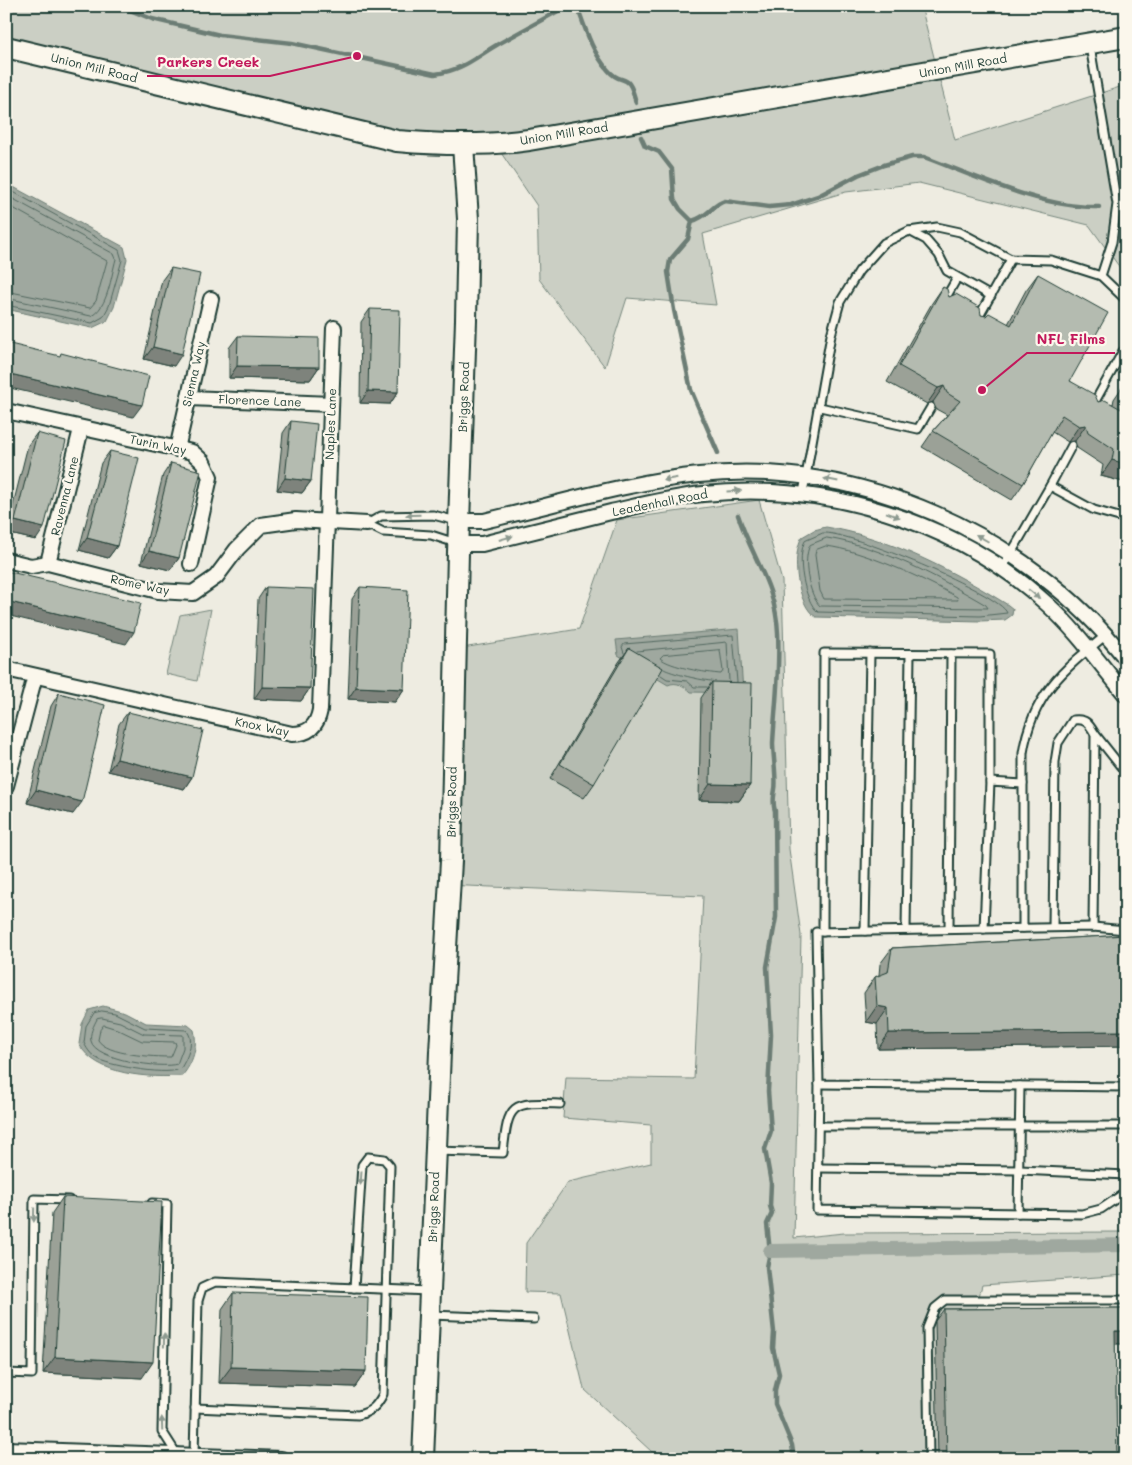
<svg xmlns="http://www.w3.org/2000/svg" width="1132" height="1465" font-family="Mali,sans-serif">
  <rect width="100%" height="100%" fill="#eeece1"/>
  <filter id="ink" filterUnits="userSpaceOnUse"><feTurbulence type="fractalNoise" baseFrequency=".02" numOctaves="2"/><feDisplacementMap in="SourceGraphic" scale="10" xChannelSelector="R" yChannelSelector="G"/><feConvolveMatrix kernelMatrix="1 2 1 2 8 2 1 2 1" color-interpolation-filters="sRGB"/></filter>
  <g filter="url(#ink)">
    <!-- green -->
    <g fill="#cbcfc4" stroke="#75867c">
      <path d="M6,6H921L955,140L1126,85V276L1089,225L919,183L846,192L703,234L716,305L627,298L605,367L539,279L537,206L495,144L449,145L6,45Z"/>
      <path d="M759,500L782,581L789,849L801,935L794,1238L844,1233L1126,1232V1275L982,1285L948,1418L951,1459H692L652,1452L584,1389L561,1293L525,1292L526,1243L568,1182L651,1163V1125L563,1118L566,1077L694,1079L703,896L444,885L456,649L579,629L617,520Z"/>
      <path d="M211,609L197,681L166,674L180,615Z"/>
    </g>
    <!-- water -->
    <g fill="#9fa89f" stroke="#6c7d74">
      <path d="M6,183L124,247L127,259L114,307L107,321L92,328L6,309Z"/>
      <path d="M826,527C889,537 955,572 1008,605L1013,609L1012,615L1005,620L980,621L816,617C797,606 791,555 802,537L814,530Z"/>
      <path d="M739,629L743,693L691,692C685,686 676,681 668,685L618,655L616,640Z"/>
      <path d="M103,1006L125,1012L146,1023L188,1025L194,1030C198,1047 193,1063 182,1076C150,1078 96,1076 79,1044L82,1024L89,1010Z"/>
    </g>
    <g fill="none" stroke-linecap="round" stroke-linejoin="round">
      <!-- shore -->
      <g stroke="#52685f" stroke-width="1">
        <path d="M6,188L119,250L122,260L109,306L103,317L92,323L6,305"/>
        <path d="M6,195L114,254L116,259C111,276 108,308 91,316L6,298"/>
        <path d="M6,204L107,261L96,301L90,308L6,291"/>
        <path d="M823,533C847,530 1001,594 1007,613L980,616L818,612C804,601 796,556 805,541Z"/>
        <path d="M827,538C883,547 938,577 986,605L988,608L820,606C809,595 802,560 810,545Z"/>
        <path d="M826,546C862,550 925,579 957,597L958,600L824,599L820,591L815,555L816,550Z"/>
        <path d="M720,650L723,671L721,674C707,673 670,667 660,658L663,655Z"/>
        <path d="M637,651L727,642L729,681"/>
        <path d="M624,653L622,647L624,644L733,635L737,682"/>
        <path d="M664,669C670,673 704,681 712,681"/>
        <path d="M661,675L667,679L687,681L694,687H707"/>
        <path d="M102,1011L115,1013L145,1028L186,1030C196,1040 187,1058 181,1068C171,1077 113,1066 100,1060C92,1056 88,1051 84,1043L86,1026L94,1013Z"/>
        <path d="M102,1018L120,1022L144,1034L183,1035V1048L177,1064C162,1069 95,1060 91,1041C89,1034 94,1025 97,1019Z"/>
        <path d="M104,1025L117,1029L142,1041L175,1042L176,1045L171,1057C153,1057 107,1055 98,1040L100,1030Z"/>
      </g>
      <!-- stream -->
      <g stroke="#6c7d74" stroke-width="4.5">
        <path d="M120,6L152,19L220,35L292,43L435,74C462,71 477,56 500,43C522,31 545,18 567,6"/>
        <path d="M577,6C585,28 592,52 608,70C623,88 628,68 636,103"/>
        <path d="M641,137L645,146L659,152L672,169L674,199L680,209L692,221L688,239L670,260L668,272L674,310L691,390L718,453"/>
        <path d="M692,221C708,217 713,204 725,201L769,207L791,205L818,196L858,175L884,165L912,157H924C975,176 1044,209 1099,207"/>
        <path d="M738,515C752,558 776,585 778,633C780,670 775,707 773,743C773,755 777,781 775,789C774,797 772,802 775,811L776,917L767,967L771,1035L768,1091L771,1131L765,1149L771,1183L770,1206L772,1213L767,1224L770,1252L767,1267L774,1332L773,1348L779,1374L775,1390V1404L792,1445L794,1459"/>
      </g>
      <!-- canal -->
      <path stroke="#9fa89f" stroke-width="14" d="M770,1251L1126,1245"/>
      <defs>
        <g id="lane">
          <path d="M1090,46L1117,204L1112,242L1101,276"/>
          <path d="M909,231L926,240L939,255L947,271L991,296"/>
          <path d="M944,301L957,278"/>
          <path d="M977,320L1011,259"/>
          <path d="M1093,405L1123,351L1126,352"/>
          <path d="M820,407L918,429L931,407"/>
          <path d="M1050,486L1072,445"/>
          <path d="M803,493L831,335L840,302L859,271L884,243L909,231L937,227L960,232L1011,259L1051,260L1101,276L1126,300"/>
          <path d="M367,524L381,516L433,515L457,521"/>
          <path d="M367,524L383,532L431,535L456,543"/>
          <path d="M1002,569L1050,486L1094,510L1126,519"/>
          <path d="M1053,927L1055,762L1058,743L1073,720C1086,718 1089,724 1095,734"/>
          <path d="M1093,927L1095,734L1126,773"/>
          <path d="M1023,928V753C1032,695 1063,670 1106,635"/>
          <path d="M949,929L951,654"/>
          <path d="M984,929L990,782L1023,784"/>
          <path d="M906,930L910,654"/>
          <path d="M1126,930L1093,927L816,932L819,1084L1126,1087"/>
          <path d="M865,931L870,653"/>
          <path d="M823,932L824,653L990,654V782"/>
          <path d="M819,1084L817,1210L1082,1214L1101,1209L1126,1192"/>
          <path d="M819,1126H1126"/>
          <path d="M436,1151L503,1153C508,1103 511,1102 560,1104"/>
          <path d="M818,1168L1020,1170L1126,1175"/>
          <path d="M152,1203L167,1204L162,1431L178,1456"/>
          <path d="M1018,1213L1020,1086"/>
          <path d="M430,1315L534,1319"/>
          <path d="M6,1373L32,1374L34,1199L69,1200"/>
          <path d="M195,1408L358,1415C371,1412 377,1406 383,1394L390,1166L384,1159L368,1157L362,1165L354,1288"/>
          <path d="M194,1454L198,1301L202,1288L215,1282L429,1291"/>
          <path d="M929,1459L927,1328L935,1308L945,1300H1126"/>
        </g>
        <g id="street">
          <path d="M189,398L331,404"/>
          <path d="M6,411L192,452L203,462L210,477L191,564"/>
          <path d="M177,449L211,299"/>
          <path d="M460,521H484C554,505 627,482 699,475C857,457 1028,534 1126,659"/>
          <path d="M458,544H482C525,533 568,523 611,512C641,505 672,497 703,494C824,481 956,520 1047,604C1077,631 1100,664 1126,695"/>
          <path d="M6,560L31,566L48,563L158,591L193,593L216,577L237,549L261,525L296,520L367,524"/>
          <path d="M48,563L81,429"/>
          <path d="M6,669L292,734C309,734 317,726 320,710L334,328"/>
          <path d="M6,786L35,676"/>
          <path d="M6,1449L281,1459"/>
        </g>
        <g id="secondary">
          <path d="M6,47L397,141C442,145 485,146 529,140L1126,37"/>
          <path d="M423,1459L440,1052L451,861L458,552L466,320L468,219L463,145"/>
        </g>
      </defs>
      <!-- lane casing -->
      <use href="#lane" stroke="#1f3d34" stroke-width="11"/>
      <!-- street casing -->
      <use href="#street" stroke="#1f3d34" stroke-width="18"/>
      <!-- secondary casing -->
      <use href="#secondary" stroke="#1f3d34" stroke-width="24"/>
      <!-- lane -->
      <use href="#lane" stroke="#fbf7ec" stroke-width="7"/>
      <!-- street -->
      <use href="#street" stroke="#fbf7ec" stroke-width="14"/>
      <!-- secondary -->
      <use href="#secondary" stroke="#fbf7ec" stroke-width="20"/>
    </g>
    <!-- wall -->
    <g fill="#9ba197" stroke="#1f3d34">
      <path d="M171,268L174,366L144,359L162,280Z"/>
      <path d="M1038,274L1070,381L1098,402L1113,404L1114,399L1125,383H1126V483L1101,476L1103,465L1077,448L1075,441L1068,442L1052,432L1023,484L1012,500L922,447L933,431L947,415L936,409L933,402L927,404L887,382L932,303L943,287L949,297L981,315L1008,324L1026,290Z"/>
      <path d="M370,309L398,392L390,404L360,403L361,322Z"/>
      <path d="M238,336L319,367L310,380L229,378V348Z"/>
      <path d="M291,421L311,481L302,493L277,490L283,433Z"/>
      <path d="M37,433L36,540L6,533L28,445Z"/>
      <path d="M110,451L117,546L108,558L79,550L101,463Z"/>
      <path d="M171,463L179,558L170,570L141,563L163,475Z"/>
      <path d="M266,587L310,688L301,701L254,699L258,599Z"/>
      <path d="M360,587L404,689L395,702L348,699L352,599Z"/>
      <path d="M629,648L594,784L584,798L550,779L619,662Z"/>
      <path d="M712,682L750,785L739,801L699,800L701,698Z"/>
      <path d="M59,693L73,814L27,803L51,706Z"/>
      <path d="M128,712L192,777L184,789L108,771L119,724Z"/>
      <path d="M1126,935V1046L878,1049L877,1024L866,1022L864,993L875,977L879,975L880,964L892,948Z"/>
      <path d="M63,1197L142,1378L43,1373L52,1213Z"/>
      <path d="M233,1293L366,1371L355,1387L219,1383L222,1309Z"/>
      <path d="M1126,1308V1339L1123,1344H1115L1117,1459H938L935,1321L944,1309Z"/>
    </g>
    <!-- shaded-wall -->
    <g fill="#7e837b" stroke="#1f3d34">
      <path d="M153,347L182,354L174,366L144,359Z"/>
      <path d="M237,366L319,367L310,380L229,378Z"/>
      <path d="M6,373L142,405L133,417L6,387Z"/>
      <path d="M944,386L933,402L927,404L938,388Z"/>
      <path d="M368,391L398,392L390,404L360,403Z"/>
      <path d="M1086,425L1075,441L1068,442L1079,426Z"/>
      <path d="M1112,460L1126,464V480L1124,482L1101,476Z"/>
      <path d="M285,478L311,481L302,493L277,490Z"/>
      <path d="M15,521L44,528L36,540L6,533Z"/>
      <path d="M87,538L117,546L108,558L79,550Z"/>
      <path d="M149,551L179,558L170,570L141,563Z"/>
      <path d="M6,601L134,632L126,644L6,615Z"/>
      <path d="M262,687L310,688L301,701L254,699Z"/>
      <path d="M356,687L404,689L395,702L348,699Z"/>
      <path d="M117,759L192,777L184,789L108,771Z"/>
      <path d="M710,784L750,785L739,801L699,800Z"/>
      <path d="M36,790L82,802L73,814L27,803Z"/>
      <path d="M877,1006L888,1008L877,1024L866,1022Z"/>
      <path d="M1126,1031V1046L878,1049L889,1033Z"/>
      <path d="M1115,1331H1126V1339L1123,1344L1107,1343Z"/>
      <path d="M55,1357L153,1362L142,1378L43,1373Z"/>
      <path d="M231,1367L366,1371L355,1387L219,1383Z"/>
    </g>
    <!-- building -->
    <g fill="#b4bbb0" stroke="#1f3d34">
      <path d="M171,268L200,274L182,354L153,347Z"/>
      <path d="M1038,274L1108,313L1070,381L1095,395L1098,402L1105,400L1121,409L1125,383H1126V464L1112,460L1114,449L1088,432L1086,425L1079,426L1062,415L1023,484L933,431L960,401L947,393L944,386L938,388L899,366L943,287L947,289L949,297L956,294L980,308L981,315L986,316L989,313L1011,325Z"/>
      <path d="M370,309L400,310L398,392L368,391Z"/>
      <path d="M238,336L319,338V367L237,366Z"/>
      <path d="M6,343L60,356L61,353L149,376L142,405L6,373Z"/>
      <path d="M291,421L317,424L311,481L285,478Z"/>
      <path d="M37,433L66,441L44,528L15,521Z"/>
      <path d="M110,451L139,458L117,546L87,538Z"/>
      <path d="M171,463L201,471L179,558L149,551Z"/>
      <path d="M6,571L141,603L134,632L6,601Z"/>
      <path d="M266,587L314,589L310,688L262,687Z"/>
      <path d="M360,587L408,590L404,689L356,687Z"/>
      <path d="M629,648L663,668L594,784L560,764Z"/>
      <path d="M712,682L752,683L750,785L710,784Z"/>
      <path d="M59,693L105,705L82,802L36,790Z"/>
      <path d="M128,712L203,730L192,777L117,759Z"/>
      <path d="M1126,935V1031L889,1033L888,1008L877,1006L875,977L888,972L892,948Z"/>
      <path d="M63,1197L162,1202L153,1362L55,1357Z"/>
      <path d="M233,1293L368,1297L366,1371L231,1367Z"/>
      <path d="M1126,1308V1331H1115L1117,1459H947L944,1309Z"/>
    </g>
    <!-- one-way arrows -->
    <defs><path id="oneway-solid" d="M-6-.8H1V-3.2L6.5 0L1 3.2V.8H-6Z" transform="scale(1.25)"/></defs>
    <g fill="#8d9a90">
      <use href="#oneway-solid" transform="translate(670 479) rotate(170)"/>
      <use href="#oneway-solid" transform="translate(831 480) rotate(-169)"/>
      <use href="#oneway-solid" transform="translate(734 491) rotate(-3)"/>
      <use href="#oneway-solid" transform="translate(413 515) rotate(178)"/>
      <use href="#oneway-solid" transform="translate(893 515) rotate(20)"/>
      <use href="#oneway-solid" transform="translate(506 538) rotate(-16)"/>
      <use href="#oneway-solid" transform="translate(982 538) rotate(-150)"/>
      <use href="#oneway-solid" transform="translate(1034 594) rotate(39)"/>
      <use href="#oneway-solid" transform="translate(361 1178) rotate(94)"/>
      <use href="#oneway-solid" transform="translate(34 1215) rotate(91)"/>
      <use href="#oneway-solid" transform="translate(164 1340) rotate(-89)"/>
      <use href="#oneway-solid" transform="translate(162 1424) rotate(-92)"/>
    </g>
  </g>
  <g text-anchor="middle" stroke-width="4.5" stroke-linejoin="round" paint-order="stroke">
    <!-- street labels -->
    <g font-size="12" fill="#1f3d34" stroke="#fbf7ec">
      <text transform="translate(963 66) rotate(-10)" y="4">Union Mill Road</text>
      <text transform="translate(94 68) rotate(14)" y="4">Union Mill Road</text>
      <text transform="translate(564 134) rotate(-9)" y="4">Union Mill Road</text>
      <text transform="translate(194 374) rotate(-77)" y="4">Sienna Way</text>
      <text transform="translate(464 397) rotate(-88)" y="4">Briggs Road</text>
      <text transform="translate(260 401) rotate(2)" y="4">Florence Lane</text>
      <text transform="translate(331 424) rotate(-88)" y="4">Naples Lane</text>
      <text transform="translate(158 445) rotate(12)" y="4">Turin Way</text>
      <text transform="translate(65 496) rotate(-76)" y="4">Ravenna Lane</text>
      <text transform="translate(660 503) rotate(-11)" y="4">Leadenhall Road</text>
      <text transform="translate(140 585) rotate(12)" y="4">Rome Way</text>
      <text transform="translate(262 727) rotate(12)" y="4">Knox Way</text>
      <text transform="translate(452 802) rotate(-89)" y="4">Briggs Road</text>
      <text transform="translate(434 1207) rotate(-88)" y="4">Briggs Road</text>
    </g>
  </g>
  <!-- callouts -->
  <path fill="none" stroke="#c2185b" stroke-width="2" d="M357 56L270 76H147M982 390L1027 353H1115"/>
  <g fill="#c2185b" stroke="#fbf7ec" stroke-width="2">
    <circle cx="357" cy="56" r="5"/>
    <circle cx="982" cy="390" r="5"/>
  </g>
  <g font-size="14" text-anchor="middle" font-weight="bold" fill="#c2185b" stroke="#fbf7ec" stroke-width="4.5" stroke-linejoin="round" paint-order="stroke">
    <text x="208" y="67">Parkers Creek</text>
    <text x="1071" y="344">NFL Films</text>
  </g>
  <!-- margin -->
  <rect width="1132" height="1465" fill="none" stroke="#fbf7ec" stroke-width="25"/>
  <rect x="12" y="12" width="1107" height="1440" fill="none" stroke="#1f3d34" stroke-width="2" filter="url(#ink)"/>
</svg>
